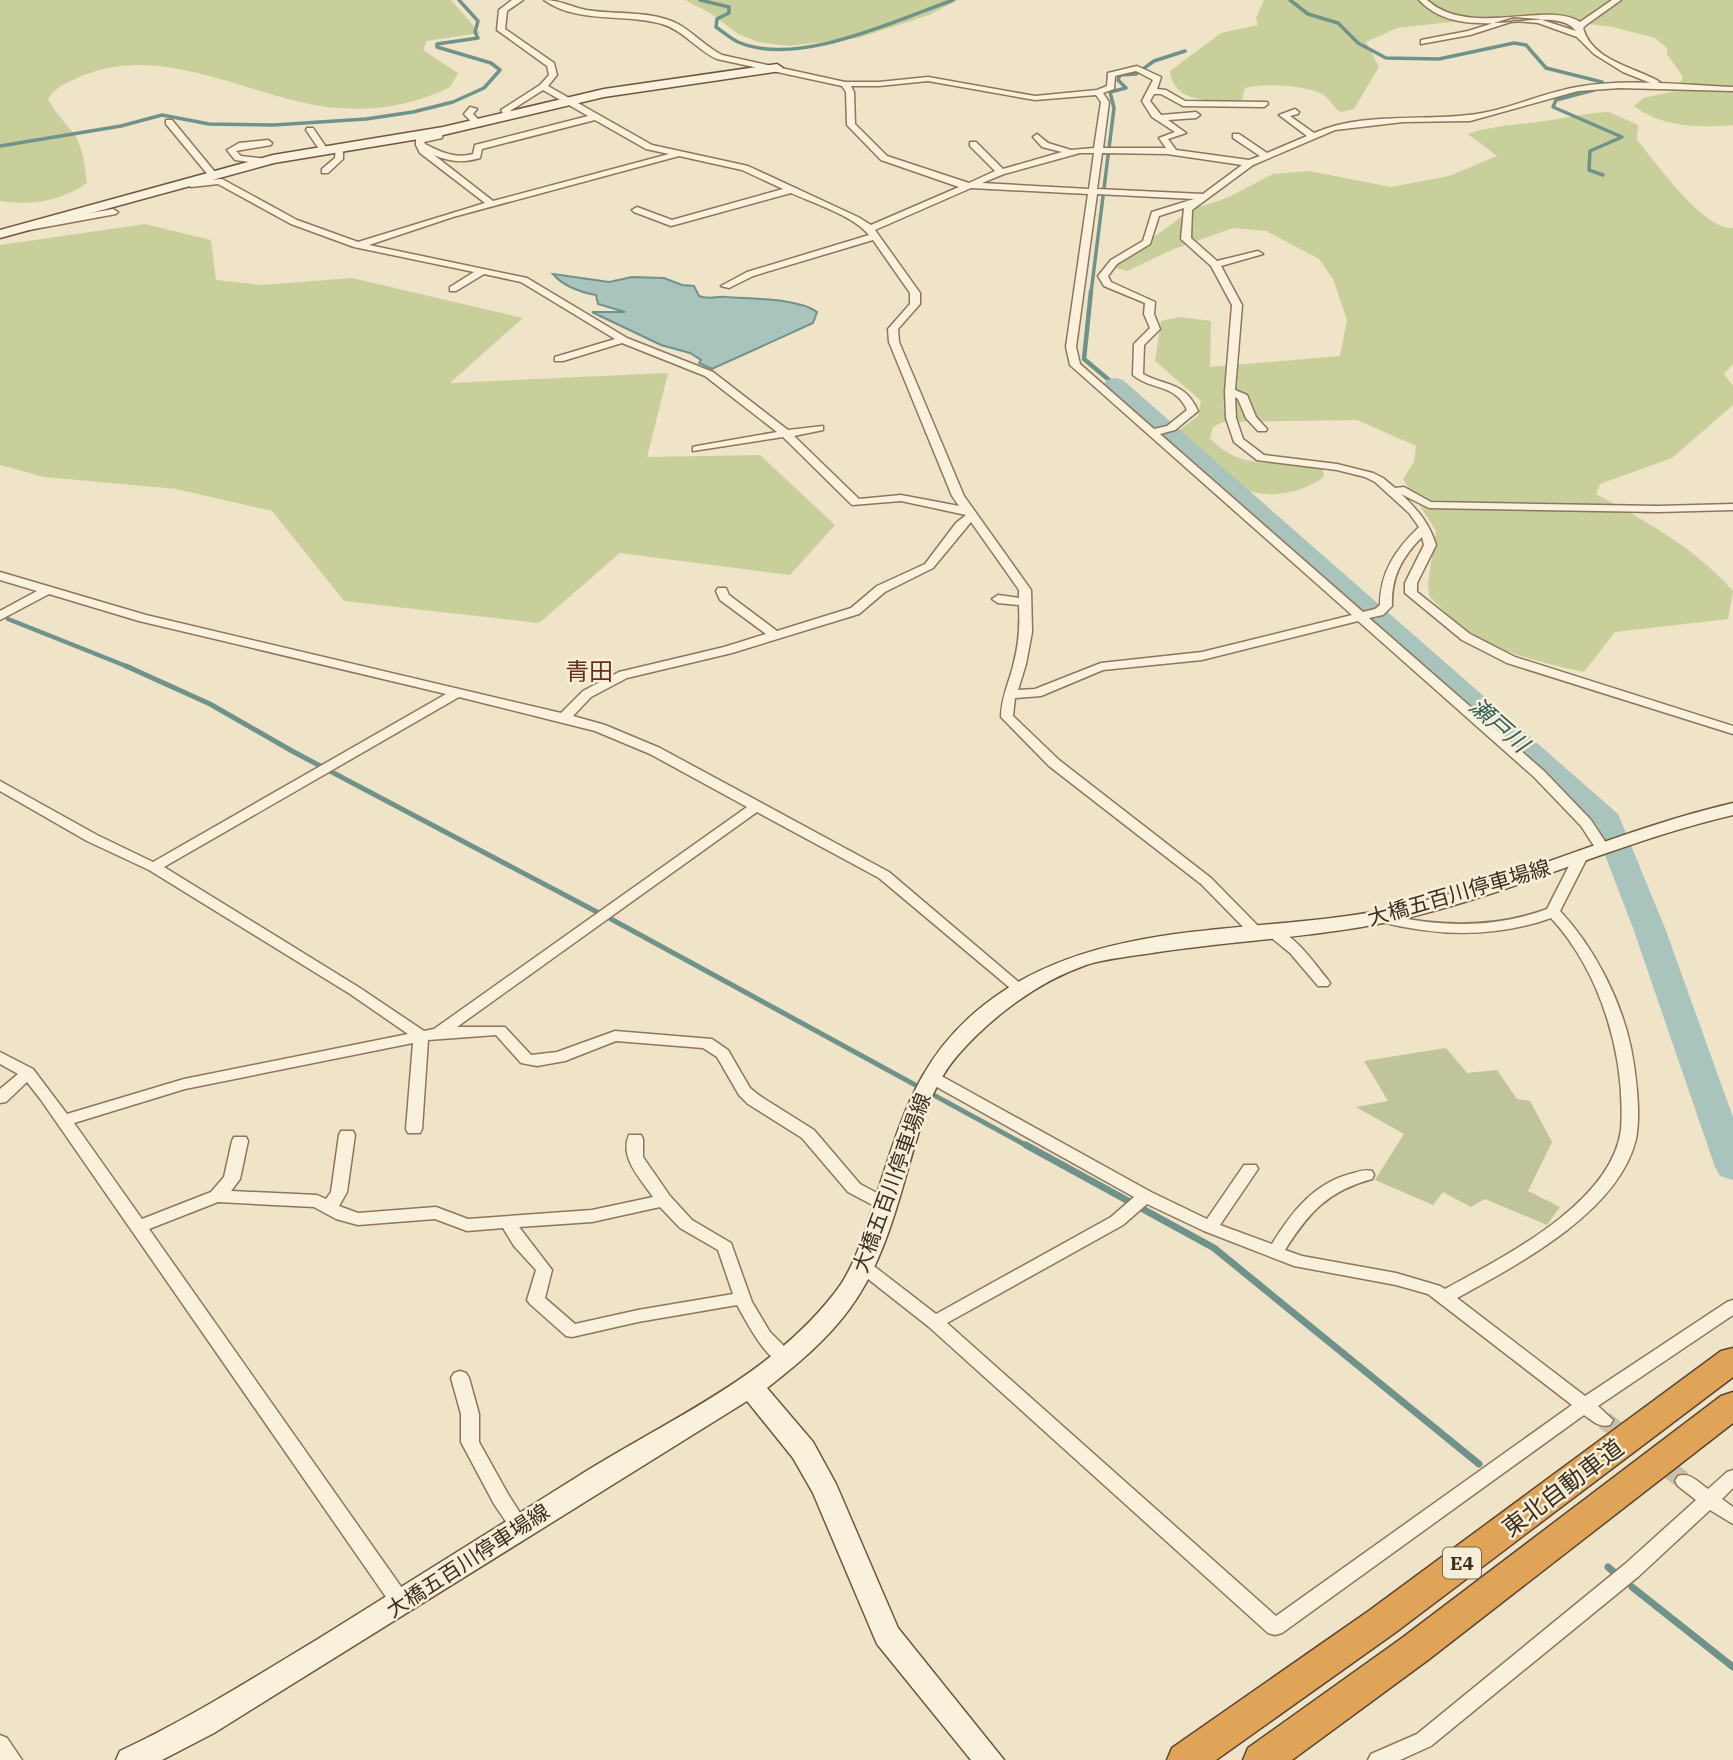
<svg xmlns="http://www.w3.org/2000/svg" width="1733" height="1760" font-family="'IBM Plex Serif','Noto Sans JP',serif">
  <rect width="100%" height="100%" fill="#f0e4c8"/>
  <!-- green -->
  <g fill="#c9cf9b">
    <path d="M0,0H451L480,33L427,41L423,50L458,73L450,87C414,105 377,111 337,108C250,100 164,39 77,78C64,84 56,87 48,99C56,114 67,124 76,137C84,151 85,168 87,183C62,201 31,206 0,201Z"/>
    <path d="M685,0H958L929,15L858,38L789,46L758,42L738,34L710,13Z"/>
    <path d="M1264,0H1733V125C1699,128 1661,127 1634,106L1643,98L1676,91L1683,77L1667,54V48L1655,38L1613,27L1531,17H1496L1397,28L1366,42L1379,67L1354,109L1341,112C1332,107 1330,97 1320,93C1300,85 1265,83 1245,88L1242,100C1215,100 1174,106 1170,71L1221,33L1258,25L1256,18Z"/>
    <path d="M1609,112L1638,125L1637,140C1656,162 1703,230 1733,228V364L1724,374L1733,386V405L1672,458L1600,484L1596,494C1647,522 1694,547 1733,591L1728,619L1615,632L1584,672C1516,657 1478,648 1429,596L1428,583L1436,531L1403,479L1414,462L1416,446L1357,420L1223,422L1213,427L1210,438C1247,478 1285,453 1323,470L1324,477C1303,493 1265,501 1240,487C1222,478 1193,446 1177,432L1198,416L1201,401L1155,361L1161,321L1179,317L1211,321L1210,367L1340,356L1347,320L1333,279L1319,259L1266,231L1233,228L1174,249L1127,271L1113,267L1192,209L1227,198L1273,174L1309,171L1391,187L1449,176L1497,156L1468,134C1492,126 1513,125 1538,122C1562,119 1584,113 1609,112Z"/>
    <path d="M145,224L211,240L216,280L262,285L352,278L523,318L450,383L668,373L647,457L760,455L835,525L790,575L620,553L539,623L344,601L272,511L176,489L44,477L0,465V245Z"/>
  </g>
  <!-- cemetery -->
  <path fill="#bfc49a" d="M1446,1048L1467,1073L1497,1070L1517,1099L1530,1101L1552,1142L1528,1191L1560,1207L1547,1225L1485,1199L1471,1207L1443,1192L1433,1205L1375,1180L1404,1134L1356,1107L1388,1101L1364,1061Z"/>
  <!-- water -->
  <path fill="#a9c4bc" stroke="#6f938a" stroke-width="2" d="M553,274L609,282L632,277L664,278L682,285L694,286L699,296C709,300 717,296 726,297C751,299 798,298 817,312L813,323L712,369L699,363L701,360L690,353L661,345L596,314L592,312H625L598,304L596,295C580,292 564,287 553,274Z"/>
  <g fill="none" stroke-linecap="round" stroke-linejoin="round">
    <!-- stream-far3 -->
    <g stroke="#6f938a" stroke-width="3.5">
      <path d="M700,0L729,7V13L717,19L716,27C723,32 731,39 738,42C797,68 897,20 953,0"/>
      <path d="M1290,0L1308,14L1338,23L1358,43L1386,58L1439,59L1514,43L1526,45L1546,68L1602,82L1600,85"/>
      <path d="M1594,90L1556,100L1553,107L1622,137L1590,151L1589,170L1603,175"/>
      <path d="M0,146L121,126L162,115L209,124L274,125L366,119L413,112L453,102L484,88L500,70L491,63L437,47V44L478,38L475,32L478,21L459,0"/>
      <path d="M1091,293L1114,108L1110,92L1126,88L1118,80L1120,75L1136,74L1154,61L1185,51"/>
    </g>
    <!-- stream-far2 -->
    <g stroke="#6f938a" stroke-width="4.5">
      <path d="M1091,291L1084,359L1115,385"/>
      <path d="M8,619L131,668"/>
    </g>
    <!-- stream-far1 -->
    <g stroke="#6f938a" stroke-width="5">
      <path d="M126,666L210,704L292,751L597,912"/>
      <path d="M611,919L1029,1147"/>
    </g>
    <!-- stream -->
    <g stroke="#6f938a" stroke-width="7">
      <path d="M1026,1145L1214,1248L1479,1464"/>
      <path d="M1608,1567L1616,1574"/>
      <path d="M1632,1587L1733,1667"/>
    </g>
    <!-- river -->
    <path fill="#a9c4bc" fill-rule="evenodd" d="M1115,378L1123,380L1618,814L1665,928L1733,1117V1180L1720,1176L1715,1167L1633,928L1593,824L1107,390L1103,385L1107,380Z"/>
    <!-- street-tunnel -->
    <path stroke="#ccc0a6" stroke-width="18" stroke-dasharray="18 9" stroke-linecap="butt" d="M1604,1420L1684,1481"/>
    <defs>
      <g id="street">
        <path d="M512,0H523L507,11L505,29L554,63L557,75L548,86L652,145L748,166L858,217L871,225L959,187L881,160L847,125L846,92L842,86L717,59C697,50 683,30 662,24C624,13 577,24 544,0C559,0 572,7 586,10C616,15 650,10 678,24C694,33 706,47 722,55L845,82H879L928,77L1035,96L1097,90L1107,86L1108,73L1137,66L1161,77L1157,89L1166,90L1185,101L1267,102L1268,104L1264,107L1183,106L1161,94H1154L1150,101L1161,115L1196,112L1200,115L1196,118L1168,120L1186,133L1168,139L1176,150L1249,160L1260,156L1233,138V134H1239L1267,153L1307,136L1279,115L1295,109L1299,112L1298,114L1290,116L1314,133C1363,112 1417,121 1468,115C1504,112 1541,93 1577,87C1627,78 1682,85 1733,87V91L1620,88L1578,91L1470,121L1403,122L1335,130L1253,165L1192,210L1191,238L1217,261L1258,251L1263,254L1221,266L1242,305L1235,390L1247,395L1256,417L1267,429L1266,431H1258L1246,418L1238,399L1235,397L1236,418L1243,439L1264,455L1337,464L1373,473L1383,478L1395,488L1404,487L1431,502L1658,506L1733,504V510L1658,512L1429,508L1401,494C1418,510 1429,523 1436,545L1417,583V592L1470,634L1515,657L1733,726V734L1507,663L1462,640L1405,593V583L1424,545L1422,537C1402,557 1391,577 1392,606L1383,615L1369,618L1544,771L1591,820L1610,849L1608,852H1598L1581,826L1534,777L1358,621L1202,660L1103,670L1041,696L1015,698L1013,716L1059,760L1211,878L1262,930L1264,933L1257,937L1252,936L1201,884L1049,766L1001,717C1001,697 1010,681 1014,662C1019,643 1020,625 1019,605L998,603L992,599L998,595L1019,598V590L971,522L933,568L885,592L859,614L732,653L627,678L591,697L573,716L605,725L660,748L889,872L1028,990L1021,995L1016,993L879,878L757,812L457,1027H505L531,1055L557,1052L615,1031L712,1039L728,1050L750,1088L760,1096L814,1130L860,1184L892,1201L894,1205L892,1209H880L848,1192L802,1138L748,1104L739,1095L717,1057L703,1048L616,1041L565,1061L537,1066L521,1063L496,1035L428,1040L422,1129L420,1133H408L406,1129L413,1043L185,1089L74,1123L142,1219L211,1192L224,1177L232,1141L234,1137H246L248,1141L240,1179L231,1191L317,1195L326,1199L331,1192L339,1135L341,1131H353L355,1135L347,1192L339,1206L358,1213L436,1207L468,1219L592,1210L653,1197C641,1179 619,1158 629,1135H641L643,1139V1157L670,1196L692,1220L731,1243L752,1302L770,1332L793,1355L796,1360L793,1365C771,1372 747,1322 737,1305L638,1322L572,1337L566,1336L530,1304L527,1300L536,1270L514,1246L503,1228L467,1231L435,1219L358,1225L336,1219L314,1207L218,1202L149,1229L409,1598L412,1604L409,1610L402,1612L395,1610L41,1100L27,1082L6,1102L0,1103V1089L18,1074L0,1064V1052L33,1069L67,1114L184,1079L408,1034L350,994L149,870L87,841L0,791V781L97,835L153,862L446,694L139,621L49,594L0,620V611L37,591L0,580V572L146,615L561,713L583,691L619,672L724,647L766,634L720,600L716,591L718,588H726L729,595L777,631L851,608L877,586L925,564L956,523L966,515L901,501L852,505L783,437L693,451V447L697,446L777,432L705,376L622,343L563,361H555V357L615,339L521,282L484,274L456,291H450V287L474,272L354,247L291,224L218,184L191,187L187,184L191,181L222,179L297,220L358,242L485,203L420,153L416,145V138L443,130L442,138L424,142L425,144C441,152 455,159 473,154L475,145L588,116L543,90L510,111L512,118H506L501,110L540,85L549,75L547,66L497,30L499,10ZM1136,71L1153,80L1142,101L1152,117L1175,132L1159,138L1166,148H1103L1109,102L1103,93L1114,89L1115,76ZM928,81L1035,100L1096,95L1101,102L1094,148L1071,150L1048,143L1037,134L1033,137L1042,147L1062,152L1003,169L976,142H970V146L995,171L969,183L887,156L855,124L854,92L851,86H879ZM595,120L646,149L669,154L493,201L434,155C450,162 463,163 480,158L482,149ZM1080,153H1094L1089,189L982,183L1004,174ZM1102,153L1167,154L1242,165L1203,194L1097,189ZM679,156L742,170L783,189L672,220L637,207L632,210L634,212L671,226L791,193C813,203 854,216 869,235L747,272L721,286L729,288L753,276L873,240L910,293V304L888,329L889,342L952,496L959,506L901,495L859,499L794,436L823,430V426L788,430L713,372L627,338L527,278L369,245L453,217ZM971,188L1088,194L1066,347L1070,365L1352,615L1202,652L1101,663L1035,689L1018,690L1026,664L1032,632L1031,590L964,496L899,342L898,329L920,304V293L875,230ZM1097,194L1194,199L1152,212L1143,241L1111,260L1098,276L1104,286L1145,303L1144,314L1150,328L1134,344L1133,375C1152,391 1175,383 1187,410L1167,426L1154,429L1080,364L1076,347ZM1184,208L1181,239L1211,266L1232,305L1225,391L1226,418L1234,442L1257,460L1337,470L1365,477L1375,482L1409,513L1419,527C1396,549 1380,572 1380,605L1375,609L1363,612L1160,434L1175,430L1198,411C1185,382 1168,387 1143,374L1144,345L1160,329L1154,314L1155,302L1111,282L1108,276L1117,264L1150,244L1159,216ZM459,697L595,731L650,754L747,807L434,1029L424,1031L360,988L164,867ZM660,1207L680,1228L718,1250L733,1294L638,1310L575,1324L545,1298L552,1270L519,1227L592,1222Z"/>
        <path d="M1419,0H1427C1471,39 1547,0 1580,22L1612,0H1621L1586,25L1583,28C1592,61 1635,67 1660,82L1653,84L1623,72L1594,54L1577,37L1538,23L1514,21L1470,35L1421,44V40L1468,31L1513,17L1539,19L1576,31C1553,0 1465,49 1419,0Z"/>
        <path d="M470,107L477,109L473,114L481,122V126H475L464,114Z"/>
        <path d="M166,120H172L215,172V176H209L166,124Z"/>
        <path d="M307,128H313L328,150L327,152H321L306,130Z"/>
        <path d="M268,140L272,143L271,145L236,151L241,156L266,159V163L263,164L235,160L227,150L239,143Z"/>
        <path d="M336,146L343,148V159L328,173H322V169L335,158Z"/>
        <path d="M113,209L118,212L116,214L29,230L24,227L29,224Z"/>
        <path d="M1581,852L1588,856L1560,911C1594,947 1621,1000 1631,1048C1636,1073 1641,1113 1636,1139C1619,1212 1517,1265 1457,1298L1585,1396L1727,1302L1733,1300V1315L1598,1406L1613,1420L1610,1425C1599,1428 1593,1421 1584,1415L1282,1633L1275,1635L1268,1633L929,1327L858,1271L856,1267L858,1263L864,1261L870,1263L936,1314L1111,1217L1134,1197L926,1081L923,1077L926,1073H936L1151,1192L1207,1219L1244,1165H1256L1258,1169L1220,1225L1272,1244C1291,1213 1313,1184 1350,1174C1358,1172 1364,1169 1372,1171L1374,1175L1372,1179C1328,1191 1309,1212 1285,1250L1302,1256L1396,1273L1440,1286L1445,1289C1503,1257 1611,1204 1621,1130C1626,1057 1601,972 1551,918C1493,939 1435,936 1377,921L1375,918L1382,914C1438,927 1493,929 1547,909L1574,856ZM1147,1204L1204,1231L1294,1266L1396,1285L1428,1294L1572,1405L1276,1616L947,1323L1123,1225Z"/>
        <path d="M1273,928C1296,935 1313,962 1328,980L1330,983L1328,986H1318L1290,953L1268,935L1266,932Z"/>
        <path d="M460,1371L466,1373L469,1378L479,1414V1442L508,1494L529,1527L527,1532L520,1535L513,1532L494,1504L461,1442V1414L451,1378L454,1373Z"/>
        <path d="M1733,1470V1488L1722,1499L1733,1507V1524L1710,1510L1639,1576L1431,1746L1400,1760H1368L1371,1754L1417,1734L1625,1564L1696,1500L1678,1486L1675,1481L1678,1476C1690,1472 1698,1482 1708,1489L1727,1472Z"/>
        <path d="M0,1735L7,1738L22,1760H0Z"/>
      </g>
      <g id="secondary">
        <path d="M777,64L783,68L781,71L604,97L443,135L274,163L0,238V230L273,155L443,127L604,89Z"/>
        <path d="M1733,803V815C1625,840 1525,888 1418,915C1333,937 1245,939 1158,952C1134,956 1109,958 1086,965C1037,982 991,1017 957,1056C928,1090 917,1138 905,1179C876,1282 853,1322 767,1388L813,1442L836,1484L898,1628L1004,1760H971L877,1644L813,1493L793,1458L747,1401L214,1733L162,1760H116L120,1751C189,1719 253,1678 318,1639C404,1585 491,1531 577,1477C665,1421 767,1379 833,1295C852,1272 861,1243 870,1215C901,1122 915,1050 1002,992C1117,915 1273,936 1403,906C1516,880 1621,829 1733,803Z"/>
      </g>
      <g id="highway">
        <path d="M1733,1348V1377L1396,1632L1216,1760H1167L1172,1748L1370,1610L1721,1351Z"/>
        <path d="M1733,1392V1423L1428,1660L1292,1760H1243L1248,1748L1402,1638L1721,1396Z"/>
      </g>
    </defs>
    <!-- street casing -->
    <use href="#street" stroke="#8d765c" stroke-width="3"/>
    <!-- secondary casing -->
    <use href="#secondary" stroke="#6f573f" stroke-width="3"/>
    <!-- highway casing -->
    <use href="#highway" stroke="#5b4430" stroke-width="3"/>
    <!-- street -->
    <use href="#street" fill="#faf1dc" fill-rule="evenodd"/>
    <!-- secondary -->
    <use href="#secondary" fill="#faf1dc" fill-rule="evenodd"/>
    <!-- highway -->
    <use href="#highway" fill="#e0a458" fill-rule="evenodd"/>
  </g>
  <g text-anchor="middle" stroke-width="5" stroke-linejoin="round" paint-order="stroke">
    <!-- shield labels -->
    <rect fill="#f7eed8" stroke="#756857" stroke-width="2" x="1443" y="1547.5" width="38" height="31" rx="5"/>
    <g font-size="19" font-weight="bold" fill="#3d2e20">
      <text x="1462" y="1570">E4</text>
    </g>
    <!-- street labels -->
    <g font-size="21" fill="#3d2e20" stroke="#f7eed8">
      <text transform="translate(1459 893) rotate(-16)" y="7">大橋五百川停車場線</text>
      <text transform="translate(892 1183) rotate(-70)" y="7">大橋五百川停車場線</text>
      <text transform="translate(468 1561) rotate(-33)" y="7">大橋五百川停車場線</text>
    </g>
    <!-- water labels -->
    <g font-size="23" font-style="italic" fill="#2f5d5a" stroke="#f7eed8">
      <text transform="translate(1499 725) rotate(41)" y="8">瀬戸川</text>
    </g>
    <!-- quarter labels -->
    <g font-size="24" fill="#6b2e1e" stroke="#f7eed8">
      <text x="589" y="680">青田</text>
    </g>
    <!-- near-street labels -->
    <g font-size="24" fill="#3d2e20" stroke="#f7eed8">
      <text transform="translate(1563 1488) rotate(-37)" y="8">東北自動車道</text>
    </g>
  </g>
</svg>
